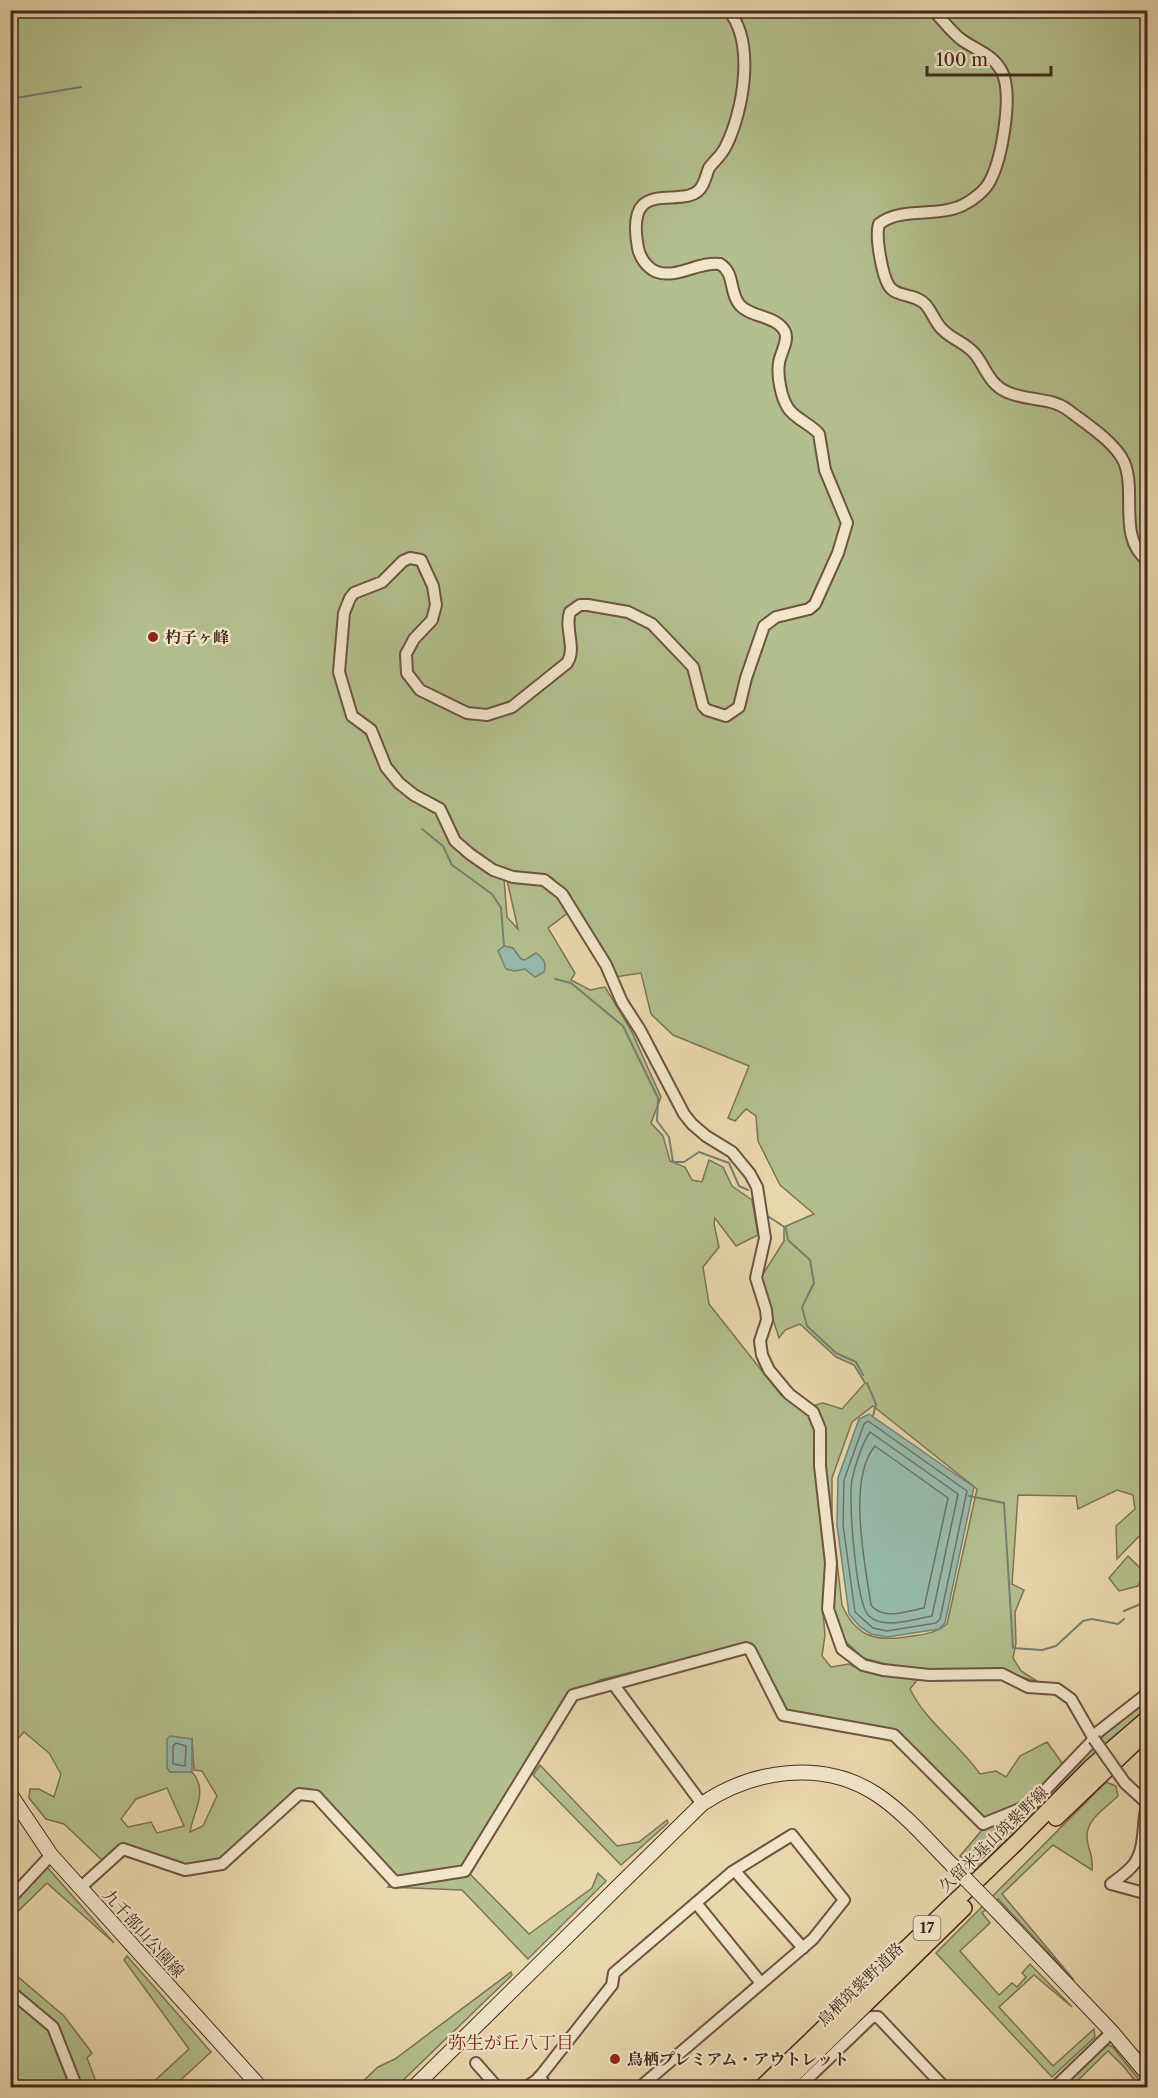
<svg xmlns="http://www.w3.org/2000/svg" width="1158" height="2098" font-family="'Libre Caslon Text','Noto Serif JP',serif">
  <rect width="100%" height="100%" fill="#e9d7ad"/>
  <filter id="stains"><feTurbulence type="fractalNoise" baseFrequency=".00333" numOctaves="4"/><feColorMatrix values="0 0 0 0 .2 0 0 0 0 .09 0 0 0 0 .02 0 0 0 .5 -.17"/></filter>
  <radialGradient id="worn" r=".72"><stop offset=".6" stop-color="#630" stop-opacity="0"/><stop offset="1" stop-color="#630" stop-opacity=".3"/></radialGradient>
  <!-- green -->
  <g fill="#b3bf8d" stroke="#7c7455" stroke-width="1.5" fill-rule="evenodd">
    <path d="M11,11H1147V1528L1117,1559L1116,1526L1135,1509L1133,1495L1117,1490L1078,1509L1076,1496L1018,1495L1012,1584L1024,1590L1015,1612L1016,1643L1013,1658L1021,1671L1040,1683L1004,1671L914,1672L863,1658L841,1637L831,1609L823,1612L825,1635L822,1656L831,1667L849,1664L862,1671L918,1679L910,1689C926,1722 959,1744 980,1774L996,1771L1006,1777L1020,1756L1047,1742L1067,1770L1107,1732L1147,1700V1707L975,1870L960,1856L987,1824L896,1730L782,1712L752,1643L600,1680L570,1694L463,1867L398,1878L319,1793L299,1791L222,1860L184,1865L123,1845L102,1860L64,1824L46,1819L29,1798L30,1789H39L54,1797L61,1774L49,1753L24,1732L11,1746ZM516,871L551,877L568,894L615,977L641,973L651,1014L673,1035L749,1066L728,1118L735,1121L746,1109L756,1116L758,1141L780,1185L814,1214L784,1227V1241L760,1279L779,1338L785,1330L800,1324L836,1357L854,1365L865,1383L842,1409L823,1403L800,1409L781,1395L709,1304L703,1267L719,1247L714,1224L715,1218L736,1246L758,1235L752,1200L732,1186L723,1167L709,1160L702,1182L692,1180L685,1167L670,1161L663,1136L651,1123L661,1097L631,1030L605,987L590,990L571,980L575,973L548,928L569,912L548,886L507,880L518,929L507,917L504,879ZM873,1406L977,1489L947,1624C936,1633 926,1634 912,1636C878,1642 857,1639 842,1605L832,1518V1478L852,1422ZM192,1739L194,1770L202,1771L217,1796L203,1826L190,1832C193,1812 209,1791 192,1772H170ZM167,1788L184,1826L157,1833L151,1822L128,1827L121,1819L136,1799Z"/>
    <path d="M1128,1556L1144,1572L1138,1586L1119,1591L1109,1578Z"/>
    <path d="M540,1765L617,1846L639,1842L667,1820L668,1823L621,1865L533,1775Z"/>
    <path d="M1106,1782L1116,1786L1118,1796C1107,1807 1086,1819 1087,1837C1087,1850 1094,1852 1092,1870L1053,1845L1002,1894L1074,1980L998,1899L982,1913L990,1923L960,1951L999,1995L1012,1983L1017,1987L1026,1977L1022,1973L1030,1964L1072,2007L1034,1975L999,2007L1053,2066L1094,2029L1095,2037L1052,2077L936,1953Z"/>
    <path d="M47,1867L114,1943L47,1883L11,1918L10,1906Z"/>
    <path d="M598,1873L606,1881L528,1959L462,1890L388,1887L391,1884L470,1874L529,1934L592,1888Z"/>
    <path d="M127,1956L211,2052L173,2087H148L189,2049L124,1960Z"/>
    <path d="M10,1970L64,2016L92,2053L87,2058L98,2087H82L55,2024L11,1986Z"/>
    <path d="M511,1972L512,1975L396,2087H357L378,2067L395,2059Z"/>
    <path d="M10,1996L48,2031L70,2087H11Z"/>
    <path d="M1106,2045L1112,2046L1145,2087H1140L1124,2067L1108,2051L1071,2087L1061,2088Z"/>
  </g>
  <!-- water -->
  <g fill="#97baab" stroke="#768072" stroke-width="1.5">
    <path d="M504,946L513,948L521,959L525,960L536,953C544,959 547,963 544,972L535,977L525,969L515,971L506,969L498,951Z"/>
    <path d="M869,1414L974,1487L945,1623L939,1629L887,1637L871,1634L860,1627L849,1614L837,1525L838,1478L859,1419Z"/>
    <path d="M170,1736L192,1739V1772H170L167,1768V1739Z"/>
  </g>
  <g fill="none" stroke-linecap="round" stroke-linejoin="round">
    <!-- shore -->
    <g stroke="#6e7164" stroke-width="1.5">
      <path d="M868,1421L967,1491L940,1619L936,1623L887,1631L873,1628L855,1612L843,1525L844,1480L864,1424Z"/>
      <path d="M870,1432L958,1494L932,1616C914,1619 884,1630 869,1616C856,1605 848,1499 852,1480C855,1465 862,1444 870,1432Z"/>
      <path d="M875,1446L948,1498L924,1608C907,1611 883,1621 871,1605C865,1564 847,1479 875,1446Z"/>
      <path d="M176,1743L186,1746L185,1766L173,1764V1746Z"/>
    </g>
    <!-- stream -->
    <g stroke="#768072" stroke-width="2">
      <path d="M10,99L81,87"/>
      <path d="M422,829L443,846L452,865L492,894L501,908L504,946"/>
      <path d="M555,979L571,983L623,1026L658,1098L657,1121L669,1137L673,1162H684L699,1152L729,1163L739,1186L748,1190"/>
      <path d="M766,1215L786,1228L788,1240L810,1260L814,1283L802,1307L807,1326L836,1353L856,1362L863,1375"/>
      <path d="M867,1383L876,1404L873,1416"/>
      <path d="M969,1496L1004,1503L1013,1648L1042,1650L1056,1646L1083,1621L1092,1619L1118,1624L1124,1619"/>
      <path d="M1124,1611L1148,1601"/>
    </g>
    <defs>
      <g id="street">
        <path d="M728,10C756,42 743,112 726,146C722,155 714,161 709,168C706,175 705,183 700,189C681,211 624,173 638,248C640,258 647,268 657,272C677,279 699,261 720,264C735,273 729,291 739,304C750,318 777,315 785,332C789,341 780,354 779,363C777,376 781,397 788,408C795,419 811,424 819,434L825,470L847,523L838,553L815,604L809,609L776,617L764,626L746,678L739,707L726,716L707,710L703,706L693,667L652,624L628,612L588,605H580L570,612C564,629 577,648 567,663L512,707L487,715L467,713L420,690L407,673L406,654L414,639L432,620L436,605L433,586L421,560L410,558L403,561L382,582L354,593L350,598L344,613L339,672L352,716L371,730L386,767L399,783L414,795L440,809L455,841L470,854L493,870L513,877L544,880L562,894L606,965L622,1002L640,1030L684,1114L692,1124L706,1136L732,1152L750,1174L757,1187L765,1238L756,1278L766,1310L767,1320L760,1341L762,1355L769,1370L789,1394L813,1412L820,1429V1466L831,1563L828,1609L842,1649L863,1665L883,1670L929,1675L1002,1674L1028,1687L1057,1689L1071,1699L1094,1739"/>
        <path d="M933,10C943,20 951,32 962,40C976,50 992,54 1001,70C1014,92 1002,158 990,181C985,191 973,200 963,205C937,218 902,206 879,224C875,236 882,275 889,286C897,298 915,293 925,304C932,311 935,323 943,330C953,340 966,343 975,354C986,368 989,384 1007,392C1026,401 1051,397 1068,410C1085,423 1115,442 1124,462C1137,492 1117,539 1148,561"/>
        <path d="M614,1685L702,1804"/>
        <path d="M1125,1783L1148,1804"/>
        <path d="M1148,1802C1141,1823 1147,1846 1134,1864C1128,1872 1119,1878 1111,1884L1148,1894"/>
        <path d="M735,1871L803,1948"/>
        <path d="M81,1887L123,1849L185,1870L222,1864L299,1794L316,1796L395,1882L465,1871L573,1695L746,1648L750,1650L783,1715L894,1735L983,1824L1032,1804L1094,1739L1098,1732L1148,1693"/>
        <path d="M10,1899L51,1855"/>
        <path d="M696,1903L761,1983"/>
        <path d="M10,1991L53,2027L77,2088"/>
        <path d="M476,2063L498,2088"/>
        <path d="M539,2077L548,2088"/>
        <path d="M525,2088L538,2079L612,1985L614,1973L732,1872L792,1835L844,1900L813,1939L639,2088"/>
        <path d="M798,2088L872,2017H878L945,2088"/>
        <path d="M1054,2088L1112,2032"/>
      </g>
      <g id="secondary">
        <path d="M10,1794L51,1855L261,2088"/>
        <path d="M997,1911L1112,2032L1148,2075"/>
        <path d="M413,2088L702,1804C752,1770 822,1759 876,1794C905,1813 929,1842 953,1866"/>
      </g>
      <g id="primary">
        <path d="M1056,1818L1143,1735"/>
        <path d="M761,2088L1018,1841L1091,1767L1148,1718"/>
        <path d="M780,2088L964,1908"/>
      </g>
    </defs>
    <!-- street casing -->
    <use href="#street" stroke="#6e5441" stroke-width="14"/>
    <!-- secondary casing -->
    <use href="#secondary" stroke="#45281d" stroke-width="16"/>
    <!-- primary casing -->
    <use href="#primary" stroke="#45281d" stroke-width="18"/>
    <!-- street -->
    <use href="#street" stroke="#f1e5ca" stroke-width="10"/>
    <!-- secondary -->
    <use href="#secondary" stroke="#f1e5ca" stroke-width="14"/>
    <!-- primary -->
    <use href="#primary" stroke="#e9d7ad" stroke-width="15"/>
    <defs>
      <path id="street-bridge" d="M1094,1739L1125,1783"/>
      <path id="secondary-bridge" d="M953,1866L997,1911"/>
    </defs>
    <!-- street-bridge casing -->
    <use href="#street-bridge" stroke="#6e5441" stroke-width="14" stroke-linecap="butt"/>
    <!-- secondary-bridge casing -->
    <use href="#secondary-bridge" stroke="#45281d" stroke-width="16" stroke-linecap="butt"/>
    <!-- street-bridge -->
    <use href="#street-bridge" stroke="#f1e5ca" stroke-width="10"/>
    <!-- secondary-bridge -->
    <use href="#secondary-bridge" stroke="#f1e5ca" stroke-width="14"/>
  </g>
  <!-- markers -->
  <g fill="#8f2418" stroke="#f1e5ca" stroke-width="2">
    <circle cx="153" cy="637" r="6"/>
    <circle cx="615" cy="2059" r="6"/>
  </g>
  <g text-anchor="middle" stroke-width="4.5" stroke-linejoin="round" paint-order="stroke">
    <!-- shield labels -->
    <rect fill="#f1e5ca" stroke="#796151" stroke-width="1.5" x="913.5" y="1916" width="27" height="24" rx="4.5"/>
    <g font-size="15" font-weight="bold" fill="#45281d">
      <text x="927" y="1933">17</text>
    </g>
    <!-- poi labels -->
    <g font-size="16" font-weight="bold" fill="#45281d" stroke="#f1e5ca" text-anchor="start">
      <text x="165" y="643">杓子ヶ峰</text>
      <text x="627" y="2065">鳥栖プレミアム・アウトレット</text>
    </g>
    <!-- street labels -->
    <g font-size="16" fill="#45281d" stroke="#f1e5ca">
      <text transform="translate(993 1839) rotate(-44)" y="6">久留米基山筑紫野線</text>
      <text transform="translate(144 1933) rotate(48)" y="6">九千部山公園線</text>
      <text transform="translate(860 1984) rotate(-44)" y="6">鳥栖筑紫野道路</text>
    </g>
    <!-- neighbourhood labels -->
    <g font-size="18" fill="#7a1f14" stroke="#f1e5ca">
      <text x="511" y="2049">弥生が丘八丁目</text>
    </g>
  </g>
  <!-- margin -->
  <rect width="1158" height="2098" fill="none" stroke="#e9d7ad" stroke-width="36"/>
  <rect x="12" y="12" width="1134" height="2074" fill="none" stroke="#45281d" stroke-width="3"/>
  <rect x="18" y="18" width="1122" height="2062" fill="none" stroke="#45281d" stroke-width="1.5"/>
  <!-- scale -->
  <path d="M927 66v9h124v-9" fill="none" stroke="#45281d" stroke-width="3"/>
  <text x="936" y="66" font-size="18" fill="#45281d" stroke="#f1e5ca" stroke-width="4.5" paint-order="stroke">100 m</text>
  <rect width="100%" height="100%" filter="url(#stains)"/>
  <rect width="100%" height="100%" fill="url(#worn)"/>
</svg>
